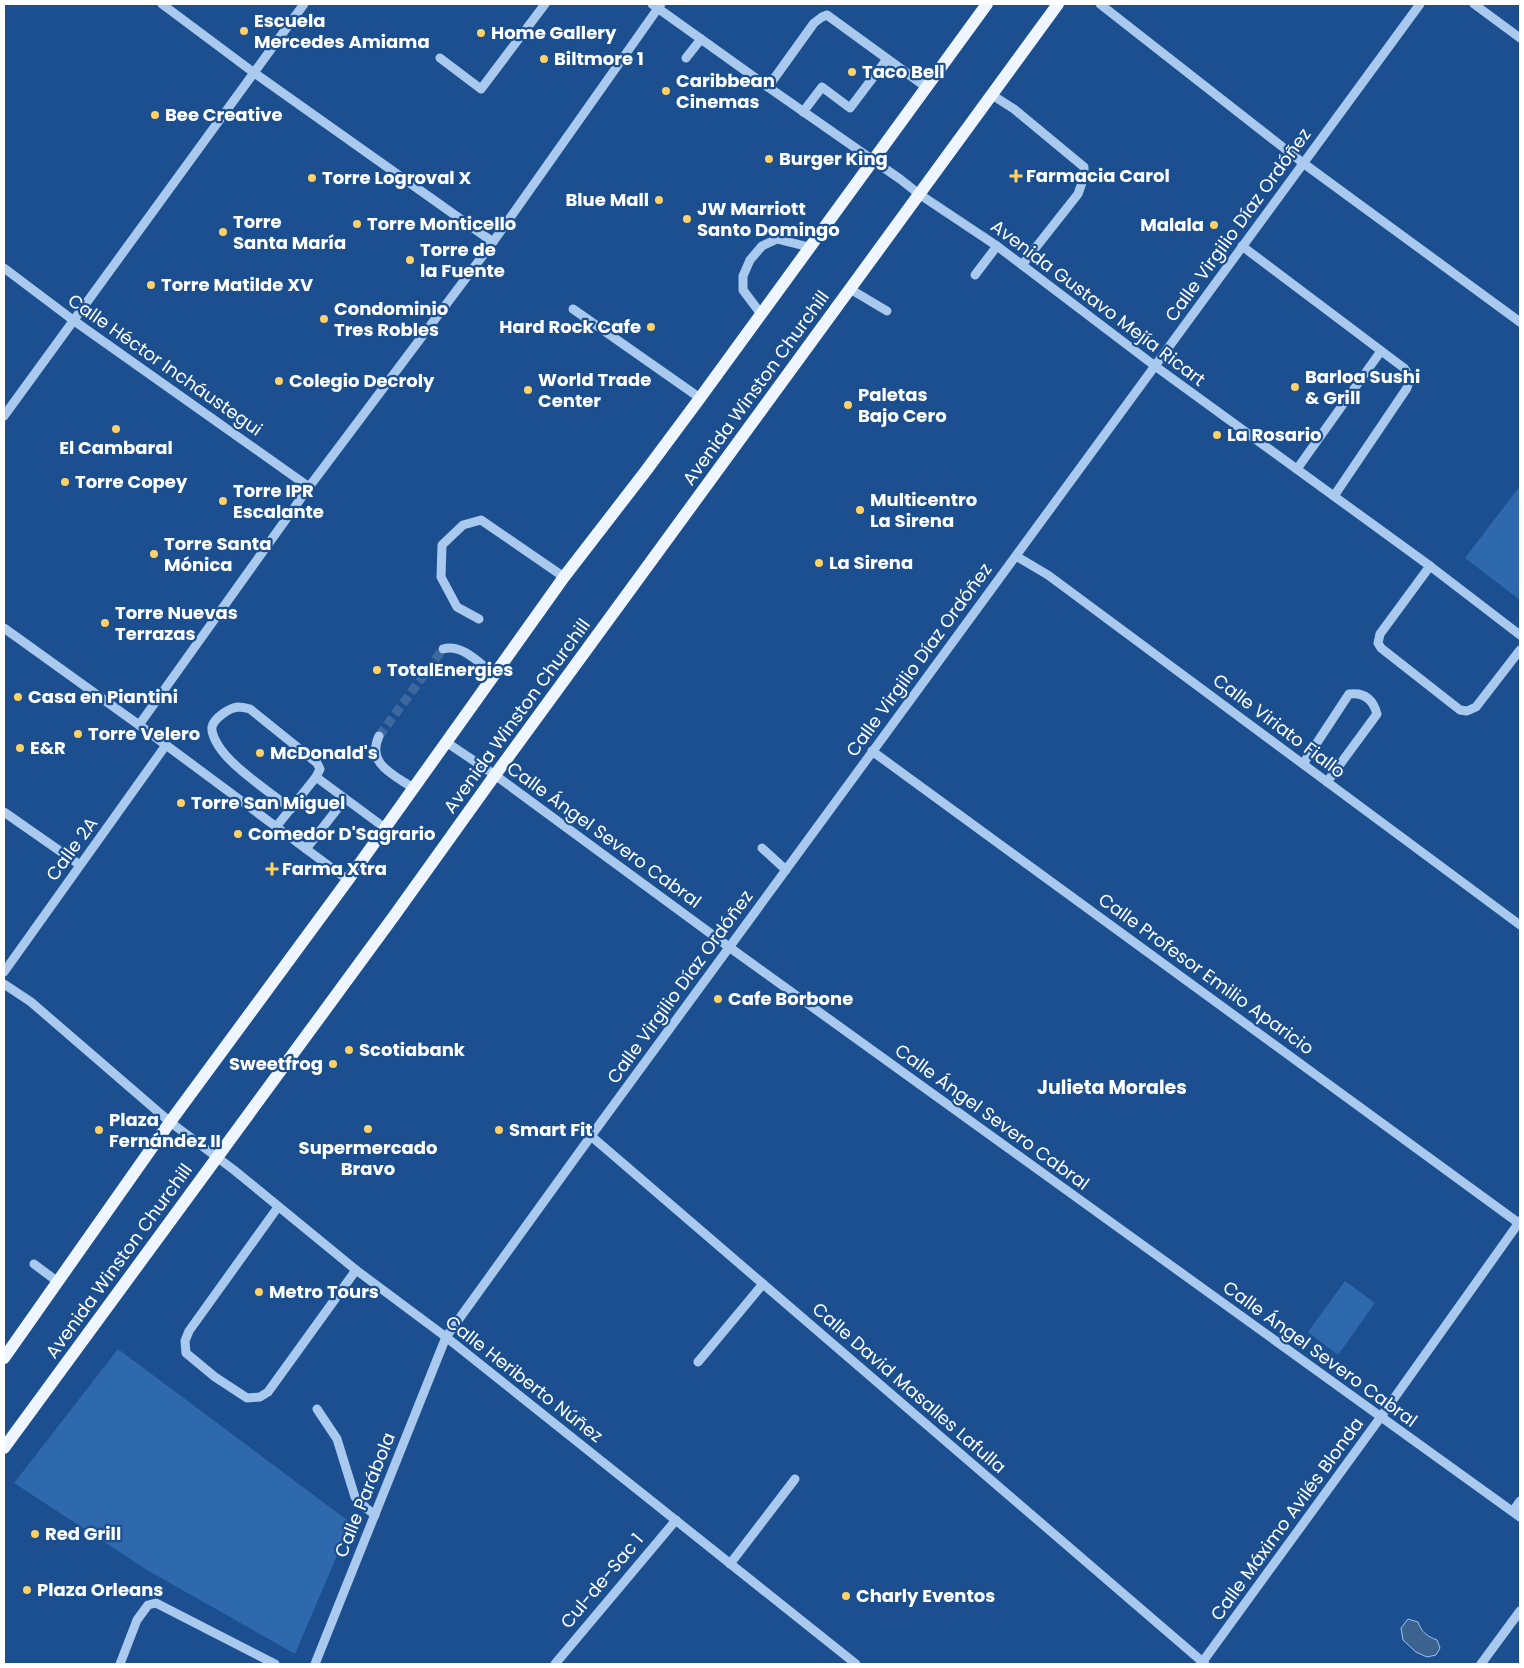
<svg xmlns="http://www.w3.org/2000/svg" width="1524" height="1668" font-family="Poppins,sans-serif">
  <rect width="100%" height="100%" fill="#1b4f8f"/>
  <!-- green -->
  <g fill="#2e69ad">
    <path d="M1520,486V600L1465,558Z"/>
    <path d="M1345,1281L1375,1303L1338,1355L1308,1332Z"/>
    <path d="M118,1349L351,1523L295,1654L147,1570L14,1483Z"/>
  </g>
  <!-- water -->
  <path fill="#3c6290" stroke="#9cc4f0" d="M1408,1619L1418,1622C1422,1633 1427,1636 1437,1640L1440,1648L1436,1655L1427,1657L1416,1652L1403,1640L1401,1628Z"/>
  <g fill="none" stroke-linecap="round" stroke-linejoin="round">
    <!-- minor-tunnel -->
    <path stroke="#3d69a0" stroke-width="9" stroke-dasharray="9 4.5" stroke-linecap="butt" d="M379,736L443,649"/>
    <!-- minor -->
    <g stroke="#a9c9ee" stroke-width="9">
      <path d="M162,4L253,72L493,242"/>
      <path d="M652,4L768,87L900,179L919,194L997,246L1155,366L1430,566L1520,635"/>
      <path d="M1100,4L1303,163L1520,322"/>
      <path d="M1474,4L1520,38"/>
      <path d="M440,58L481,89L545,4"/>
      <path d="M686,58L701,39"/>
      <path d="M768,87L814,23L822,17L827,15L926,87"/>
      <path d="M992,95L1014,109L1084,167V177L1078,194L1022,265"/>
      <path d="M803,112L822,87L850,108L887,59"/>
      <path d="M1242,246L1404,368C1409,374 1410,380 1407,388L1334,496"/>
      <path d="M4,268L73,320L309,487"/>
      <path d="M975,275L997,246"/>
      <path d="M850,289L887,311"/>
      <path d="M573,309L700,398"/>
      <path d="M761,314L743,290V276L750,260L762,246L777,239L809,247"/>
      <path d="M4,416L304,4"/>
      <path d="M1297,469L1381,351"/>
      <path d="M1016,556L1048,575L1520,925"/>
      <path d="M1430,566L1380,634L1378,643L1381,648L1460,710L1467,711L1476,707L1520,650"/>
      <path d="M479,619L457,607L441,577L442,545L463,525L481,520L564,577"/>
      <path d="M4,628L139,725L348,880"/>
      <path d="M443,649C462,643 480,664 495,675"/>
      <path d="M139,725L309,487L493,242L661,4"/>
      <path d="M379,736C366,764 394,775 413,788"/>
      <path d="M446,742L495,775L729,947L1520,1517"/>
      <path d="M872,751L1520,1224"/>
      <path d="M1303,764L1349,694C1364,692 1373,699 1377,714L1327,782"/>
      <path d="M291,809C271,793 230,766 218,745C215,740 211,733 212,727C214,718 229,708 238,707C242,707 246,708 250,709L317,763L320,769L316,777"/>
      <path d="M4,812L80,865"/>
      <path d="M276,827L316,777L385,828"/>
      <path d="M762,848L786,870"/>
      <path d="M306,849L345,799"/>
      <path d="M4,972L166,745"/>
      <path d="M4,984L31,1002L170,1122L234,1170L356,1270L446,1337L856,1664"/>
      <path d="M591,1136L1205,1664"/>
      <path d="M278,1207L189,1331L185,1341L186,1353L215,1377L247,1398L260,1397L268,1392L356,1270"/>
      <path d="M34,1264L58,1282"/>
      <path d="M698,1362L763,1284"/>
      <path d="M317,1409L337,1439L355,1497L366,1508L375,1515"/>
      <path d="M1513,1511L1520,1501"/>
      <path d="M730,1564L795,1479"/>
      <path d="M120,1664L137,1620L148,1605L156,1603L275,1664"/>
      <path d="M315,1664L446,1337L591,1136L1420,4"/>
      <path d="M555,1664L676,1520"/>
      <path d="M1201,1664L1380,1418L1520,1221"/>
      <path d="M1481,1664L1520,1611"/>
    </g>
    <!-- major -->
    <g stroke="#f0f6ff" stroke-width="12">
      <path d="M4,1358L170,1122L348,880L564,577L645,472L700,398L987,4"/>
      <path d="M4,1448L394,916L495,775L1058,4"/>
    </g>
  </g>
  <!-- markers -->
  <g fill="#ffd166" stroke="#1b4f8f" stroke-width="2">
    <circle cx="244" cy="31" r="5"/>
    <circle cx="481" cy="33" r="5"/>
    <circle cx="544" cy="59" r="5"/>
    <circle cx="852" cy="72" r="5"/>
    <circle cx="666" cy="91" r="5"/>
    <circle cx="155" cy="115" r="5"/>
    <circle cx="769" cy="159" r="5"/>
    <path d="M1013.5 168.5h5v5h5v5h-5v5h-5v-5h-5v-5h5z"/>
    <circle cx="312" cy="178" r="5"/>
    <circle cx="659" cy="200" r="5"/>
    <circle cx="687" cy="219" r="5"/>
    <circle cx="357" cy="224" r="5"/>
    <circle cx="1214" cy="225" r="5"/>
    <circle cx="223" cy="232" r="5"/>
    <circle cx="410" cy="260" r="5"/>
    <circle cx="151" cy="285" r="5"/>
    <circle cx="324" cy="319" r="5"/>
    <circle cx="651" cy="327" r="5"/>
    <circle cx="279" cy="381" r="5"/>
    <circle cx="1295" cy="387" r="5"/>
    <circle cx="528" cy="390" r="5"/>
    <circle cx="848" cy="405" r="5"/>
    <circle cx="116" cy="429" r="5"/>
    <circle cx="1217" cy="435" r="5"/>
    <circle cx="65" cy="482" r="5"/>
    <circle cx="223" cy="501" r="5"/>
    <circle cx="860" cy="510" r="5"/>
    <circle cx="154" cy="554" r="5"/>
    <circle cx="819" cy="563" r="5"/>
    <circle cx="105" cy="623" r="5"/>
    <circle cx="377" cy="670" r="5"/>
    <circle cx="18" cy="697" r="5"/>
    <circle cx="78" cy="734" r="5"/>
    <circle cx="20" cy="748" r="5"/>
    <circle cx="260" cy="753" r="5"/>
    <circle cx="181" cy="803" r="5"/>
    <circle cx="238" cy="834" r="5"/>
    <path d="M269.5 861.5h5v5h5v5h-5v5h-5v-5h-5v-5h5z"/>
    <circle cx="718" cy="999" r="5"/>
    <circle cx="349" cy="1050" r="5"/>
    <circle cx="333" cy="1064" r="5"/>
    <circle cx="368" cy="1129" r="5"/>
    <circle cx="99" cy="1130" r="5"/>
    <circle cx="499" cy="1130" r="5"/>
    <circle cx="259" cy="1292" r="5"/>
    <circle cx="35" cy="1534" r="5"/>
    <circle cx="27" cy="1590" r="5"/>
    <circle cx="846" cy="1596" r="5"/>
  </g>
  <g text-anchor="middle" stroke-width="4.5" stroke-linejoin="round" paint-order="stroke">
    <!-- poi labels -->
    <g font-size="18" font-weight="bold" fill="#fff" stroke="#1b4f8f" text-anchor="start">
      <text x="254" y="27">Escuela<tspan x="254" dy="21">Mercedes Amiama</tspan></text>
      <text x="491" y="39">Home Gallery</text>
      <text x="554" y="65">Biltmore 1</text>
      <text x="862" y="78">Taco Bell</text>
      <text x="676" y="87">Caribbean<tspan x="676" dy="21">Cinemas</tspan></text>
      <text x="165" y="121">Bee Creative</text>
      <text x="779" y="165">Burger King</text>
      <text x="1026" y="182">Farmacia Carol</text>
      <text x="322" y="184">Torre Logroval X</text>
      <text x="649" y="206" text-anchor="end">Blue Mall</text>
      <text x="697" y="215">JW Marriott<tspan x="697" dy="21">Santo Domingo</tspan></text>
      <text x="233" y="228">Torre<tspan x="233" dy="21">Santa María</tspan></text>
      <text x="367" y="230">Torre Monticello</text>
      <text x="1204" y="231" text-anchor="end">Malala</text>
      <text x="420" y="256">Torre de<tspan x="420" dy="21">la Fuente</tspan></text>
      <text x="161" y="291">Torre Matilde XV</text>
      <text x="334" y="315">Condominio<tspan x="334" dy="21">Tres Robles</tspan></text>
      <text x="641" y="333" text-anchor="end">Hard Rock Cafe</text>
      <text x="1305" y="383">Barloa Sushi<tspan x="1305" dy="21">&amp; Grill</tspan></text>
      <text x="538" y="386">World Trade<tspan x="538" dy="21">Center</tspan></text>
      <text x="289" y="387">Colegio Decroly</text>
      <text x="858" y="401">Paletas<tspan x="858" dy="21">Bajo Cero</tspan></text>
      <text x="1227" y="441">La Rosario</text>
      <text x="116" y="454" text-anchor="middle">El Cambaral</text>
      <text x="75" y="488">Torre Copey</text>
      <text x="233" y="497">Torre IPR<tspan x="233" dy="21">Escalante</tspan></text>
      <text x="870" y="506">Multicentro<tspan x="870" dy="21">La Sirena</tspan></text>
      <text x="164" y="550">Torre Santa<tspan x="164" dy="21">Mónica</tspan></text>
      <text x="829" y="569">La Sirena</text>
      <text x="115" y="619">Torre Nuevas<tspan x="115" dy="21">Terrazas</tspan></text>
      <text x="387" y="676">TotalEnergies</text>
      <text x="28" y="703">Casa en Piantini</text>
      <text x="88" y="740">Torre Velero</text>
      <text x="30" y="754">E&amp;R</text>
      <text x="270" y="759">McDonald's</text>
      <text x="191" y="809">Torre San Miguel</text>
      <text x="248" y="840">Comedor D'Sagrario</text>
      <text x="282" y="875">Farma Xtra</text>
      <text x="728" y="1005">Cafe Borbone</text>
      <text x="359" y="1056">Scotiabank</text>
      <text x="323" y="1070" text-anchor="end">Sweetfrog</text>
      <text x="109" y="1126">Plaza<tspan x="109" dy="21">Fernández II</tspan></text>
      <text x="509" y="1136">Smart Fit</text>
      <text x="368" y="1154" text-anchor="middle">Supermercado<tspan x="368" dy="21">Bravo</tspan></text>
      <text x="269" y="1298">Metro Tours</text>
      <text x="45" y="1540">Red Grill</text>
      <text x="37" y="1596">Plaza Orleans</text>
      <text x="856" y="1602">Charly Eventos</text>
    </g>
    <!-- street labels -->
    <g font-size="18" fill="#fff" stroke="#1b4f8f">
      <text transform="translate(1238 225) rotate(-54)" y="6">Calle Virgilio Díaz Ordóñez</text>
      <text transform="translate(1098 303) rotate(37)" y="6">Avenida Gustavo Mejía Ricart</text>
      <text transform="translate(165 365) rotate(35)" y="6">Calle Héctor Incháustegui</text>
      <text transform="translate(756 388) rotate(-54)" y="6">Avenida Winston Churchill</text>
      <text transform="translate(919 660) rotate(-54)" y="6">Calle Virgilio Díaz Ordóñez</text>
      <text transform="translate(517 716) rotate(-54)" y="6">Avenida Winston Churchill</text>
      <text transform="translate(1279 726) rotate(37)" y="6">Calle Viriato Fiallo</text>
      <text transform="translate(604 835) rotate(36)" y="6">Calle Ángel Severo Cabral</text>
      <text transform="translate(72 849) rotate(-54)" y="6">Calle 2A</text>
      <text transform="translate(1206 974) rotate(36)" y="6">Calle Profesor Emilio Aparicio</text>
      <text transform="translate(680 987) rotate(-54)" y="6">Calle Virgilio Díaz Ordóñez</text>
      <text transform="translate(992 1117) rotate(36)" y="6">Calle Ángel Severo Cabral</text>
      <text transform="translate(119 1261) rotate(-54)" y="6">Avenida Winston Churchill</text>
      <text transform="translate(1320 1354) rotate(36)" y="6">Calle Ángel Severo Cabral</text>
      <text transform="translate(524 1379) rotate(38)" y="6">Calle Heriberto Núñez</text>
      <text transform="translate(909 1388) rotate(41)" y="6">Calle David Masalles Lafulla</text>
      <text transform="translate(365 1495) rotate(-68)" y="6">Calle Parábola</text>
      <text transform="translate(1287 1519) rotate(-54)" y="6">Calle Máximo Avilés Blonda</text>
      <text transform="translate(602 1581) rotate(-50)" y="6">Cul-de-Sac 1</text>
    </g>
    <!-- neighbourhood labels -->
    <g font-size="19" font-weight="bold" fill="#fff" stroke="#1b4f8f">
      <text x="1112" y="1094">Julieta Morales</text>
    </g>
  </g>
  <!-- border -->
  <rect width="1524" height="1668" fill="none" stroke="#ffffff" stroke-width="10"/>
</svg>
